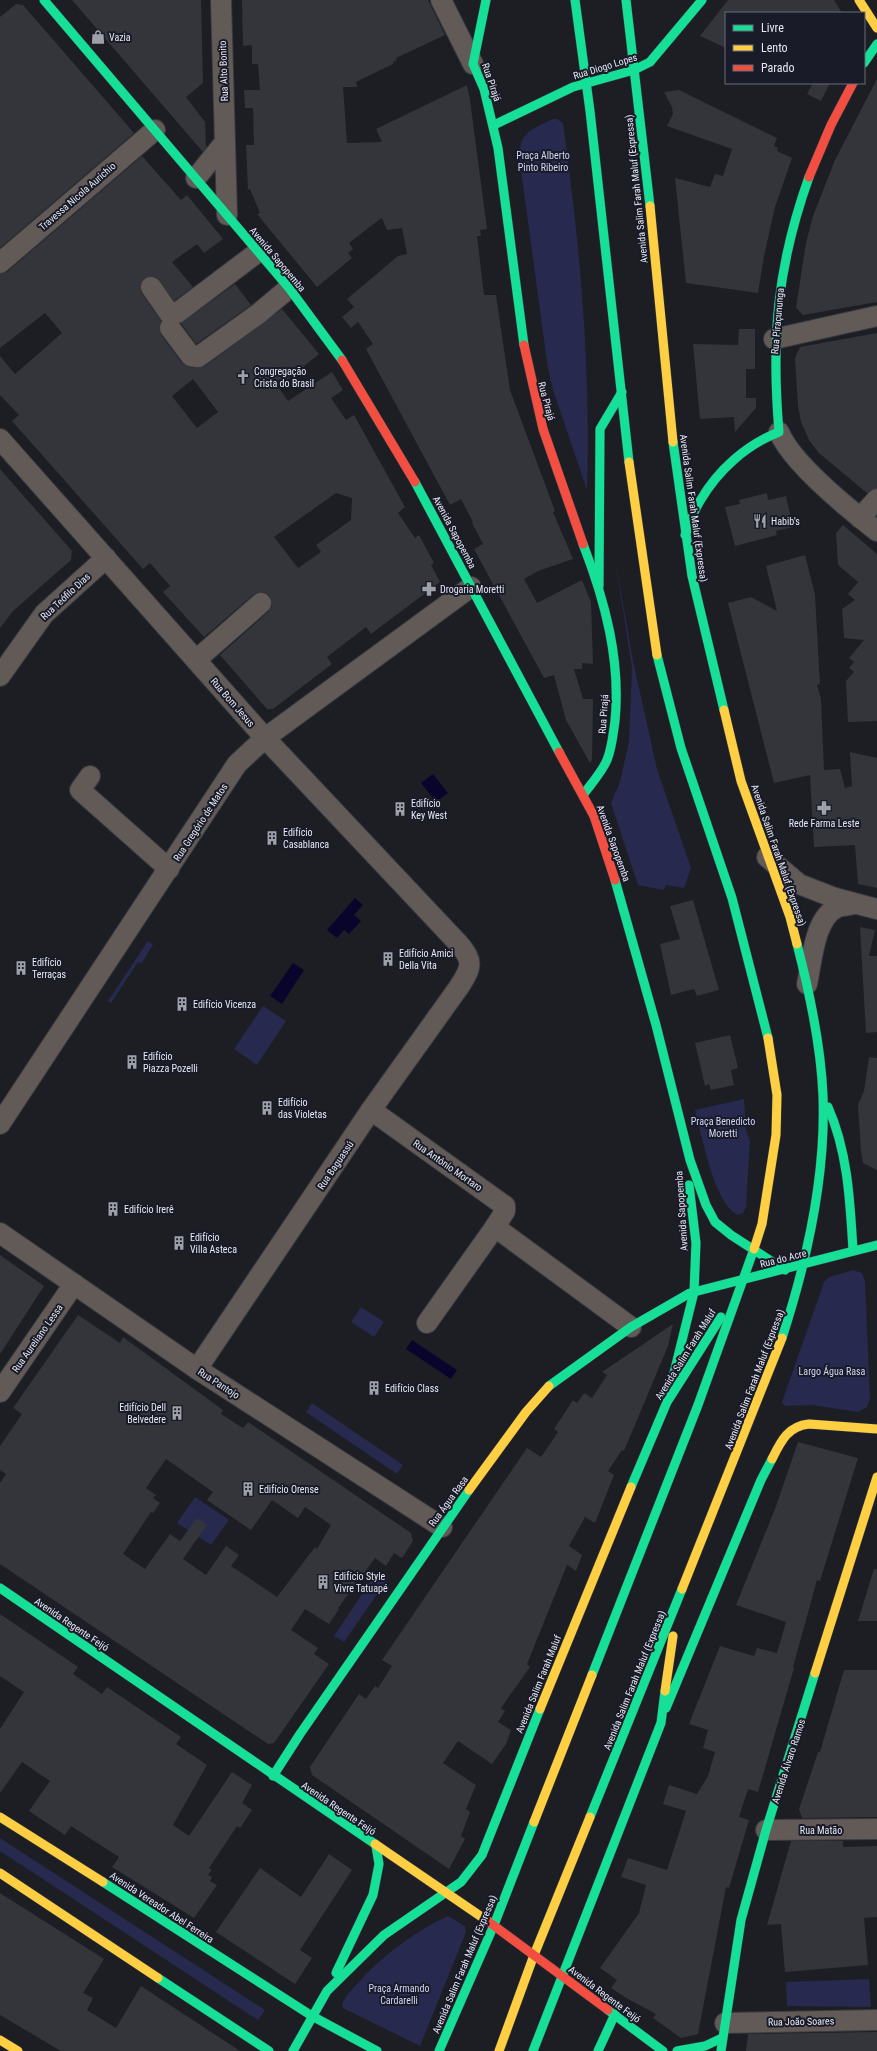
<svg xmlns="http://www.w3.org/2000/svg" width="877" height="2051" font-family="'Roboto Condensed',sans-serif">
  <rect width="100%" height="100%" fill="#1c1e24"/>
  <!-- green -->
  <g fill="#27294f">
    <path d="M553,119H557L563,123C580,245 591,368 587,490L553,390L548,369L520,163C517,134 529,130 553,119Z"/>
    <path d="M614,552L633,661L657,769L691,868L684,888L666,885L664,890L638,885L611,803L620,782L629,741L632,668Z"/>
    <path d="M148,941L153,945L141,964L138,962L111,1003L108,1001Z"/>
    <path d="M263,1006L286,1021L257,1065L234,1049Z"/>
    <path d="M744,1099L746,1131L750,1141L746,1207L743,1213L738,1215C714,1204 702,1135 695,1110Z"/>
    <path d="M853,1270L862,1273L865,1282L870,1398L867,1407L858,1412L812,1405L786,1406L783,1404L782,1402L824,1282L829,1277Z"/>
    <path d="M361,1307L384,1322L374,1337L351,1322Z"/>
    <path d="M312,1403L403,1465L397,1474L306,1412Z"/>
    <path d="M195,1497L229,1520L211,1545L177,1523Z"/>
    <path d="M376,1573L387,1580L344,1642L334,1636Z"/>
    <path d="M0,1838L265,2010L258,2020L0,1851Z"/>
    <path d="M448,1916L465,1926L466,1932L420,2046L343,2008L342,2005C344,1997 351,1991 356,1985C382,1956 413,1932 448,1916Z"/>
    <path d="M869,1979L871,2007L787,2006L786,1982Z"/>
  </g>
  <!-- water -->
  <g fill="#09042c">
    <path d="M433,774L448,793L436,802L421,783Z"/>
    <path d="M355,898L363,905L354,915L361,921L349,934L344,930L337,938L327,930Z"/>
    <path d="M293,963L304,970L282,1004L270,996Z"/>
    <path d="M412,1340L457,1370L451,1379L406,1349Z"/>
  </g>
  <!-- building -->
  <g fill="#33353b" fill-rule="evenodd">
    <path d="M72,0H201L203,83L186,97L205,122L206,148L203,152Z"/>
    <path d="M242,0H428L445,35L396,58L397,60L393,62V64L356,82L357,87H343L347,143L382,142L376,129L467,85L470,100L487,229L480,230L481,236H477L484,295H496L510,390L555,511L553,512L573,559L538,571L524,579L537,603L582,580L591,602L593,664L582,663V669H574L583,699H593L592,759L590,763L566,720L554,675L544,678L474,549L483,544L472,523L473,522L461,499L450,505L366,349L373,344L358,322L351,328L342,317L354,307L347,299L398,256L407,254L402,228L387,230L382,218L376,222L349,243L353,249L348,253L352,258L317,287L257,214L260,213L250,189L248,190L246,145H254L253,108H245L244,90H260L258,64H252V45L243,46Z"/>
    <path d="M728,0H834L842,13H726V48L700,36Z"/>
    <path d="M16,4L23,5L134,133L0,248V17Z"/>
    <path d="M877,79V302L803,315L796,308L797,301L806,243L813,216L835,160Z"/>
    <path d="M813,83H830L821,101L807,94Z"/>
    <path d="M679,90L777,138L774,146L778,148L777,151L792,158L775,207L764,256L758,293L686,283L675,178L710,187L715,174L723,176L732,149L667,126L673,114L672,107L664,92Z"/>
    <path d="M142,156L181,200L187,195L223,239L204,253L197,244L172,262L193,287L174,301L156,277L150,276L141,282L140,288L142,294L161,321L159,329L161,335L182,363L189,367L197,368L205,366L282,309L319,354L278,387L288,401L332,372L343,390L331,398L346,420L354,415L405,507L398,513L415,538L419,535L434,563L431,565L440,582L371,634L366,627L327,657L332,664L273,709H267L220,655L269,611L272,606L270,596L264,592L254,594L204,637L163,592L170,586L150,563L143,569L12,421L19,415L0,395V356L15,374L62,333L45,313L0,348V274L7,272ZM193,379L218,412L197,428L172,396ZM336,493L352,498L351,520L316,545L321,552L298,568L274,537Z"/>
    <path d="M235,284L251,305L196,344L181,323Z"/>
    <path d="M739,329H755V369H746V398H756V408L735,432L734,417L700,419L693,344L738,345Z"/>
    <path d="M877,333V488L867,493L819,453L809,440L801,422L798,406L795,358L800,347Z"/>
    <path d="M0,469L72,551L71,560L13,611L0,628Z"/>
    <path d="M767,493L768,500L786,496L793,527L776,531L777,535L735,546L725,507L740,504L739,500Z"/>
    <path d="M843,525L877,554V721L848,722L846,681L854,672L849,668L854,662L849,658L864,640L844,638L842,609L855,600L848,594L858,582L838,565L836,533Z"/>
    <path d="M805,555L815,595L820,684L817,685L821,699L824,770L840,769L845,788L852,786L850,752L877,758V888L858,884L855,845L814,847L810,775L774,783L728,603L751,597L777,611L766,566Z"/>
    <path d="M693,900L719,990L697,996L694,989L671,995L660,944L680,939L670,906Z"/>
    <path d="M860,927L875,930L869,956H877V1032L866,1033Z"/>
    <path d="M730,1035L738,1068L731,1070L734,1085L711,1090L709,1084L705,1086L695,1043Z"/>
    <path d="M869,1057L877,1058V1170L863,1163L861,1152L858,1105L864,1091Z"/>
    <path d="M0,1255L44,1286L0,1354Z"/>
    <path d="M78,1315L120,1343L123,1337L223,1410L221,1414L243,1428L248,1422L411,1533L413,1541L402,1558L394,1553L386,1566L375,1558L338,1608L339,1609L329,1624L305,1609L291,1630L318,1648L314,1654L329,1664L274,1743L268,1744L0,1564V1483L6,1474L0,1470V1446L22,1414L13,1408ZM166,1459L213,1492L207,1500L251,1530L272,1500L298,1518L305,1507L331,1525L317,1549L315,1547L277,1597L231,1566L239,1555L226,1546L206,1575L183,1559L207,1525L197,1518L180,1541L170,1534L145,1569L123,1554L151,1512L153,1513L160,1503L153,1498L156,1495L146,1488Z"/>
    <path d="M673,1324L668,1346L624,1451L622,1450L608,1471L614,1475L595,1523L585,1517L569,1546L582,1555L576,1571L567,1565L527,1664L530,1667L501,1708L505,1711L498,1722L511,1730L506,1744L492,1764L458,1741L443,1763L476,1785L466,1809L470,1812L461,1836L465,1839L449,1869L312,1775L310,1767L359,1694L366,1699L375,1686L378,1688L392,1666L382,1660L527,1448L541,1457L558,1432L554,1429L573,1400L577,1403L584,1393L592,1398L607,1375L602,1372Z"/>
    <path d="M798,1442L858,1458L820,1581L817,1580L793,1667L794,1668L758,1792L748,1789L739,1817L749,1820L729,1888L726,1887L698,2034L681,2038L653,2018L656,2014L628,1999L611,1988L617,1980L600,1968L639,1913L646,1885L621,1877L628,1858L667,1870L686,1811L663,1804L669,1785L697,1794L708,1776L715,1752L703,1748L708,1730L689,1724L720,1646L754,1656L757,1648L777,1653L786,1622L736,1605L775,1509Z"/>
    <path d="M874,1569H877V1621H858Z"/>
    <path d="M0,1614L78,1667L73,1674L102,1694L107,1687L181,1737L176,1744L207,1765L173,1825L189,1836L232,1772L252,1785L242,1803L252,1810L240,1828L237,1826L209,1868L212,1870L208,1875L212,1877L210,1881L217,1885L194,1918L112,1867L119,1857L71,1826L65,1835L29,1811L50,1781L22,1762L0,1793V1729L24,1692L0,1676Z"/>
    <path d="M844,1670H877V1817L802,1818L799,1809L818,1752H820Z"/>
    <path d="M791,1841H843V1847L877,1846V1917L864,1918L868,1965L785,1972L781,1924L767,1925Z"/>
    <path d="M329,1854L352,1870L300,1950L312,1958L295,1984L216,1932L260,1868L301,1897Z"/>
    <path d="M0,1893L104,1959L83,1993L93,1998L87,2010L116,2028L141,1986L240,2051H61L0,2015Z"/>
    <path d="M877,2032V2051H746L748,2034Z"/>
  </g>
  <g fill="none" stroke-linecap="round" stroke-linejoin="round">
    <defs>
      <g id="street">
        <path d="M221,0L227,215"/>
        <path d="M441,0L473,64"/>
        <path d="M196,178L225,142"/>
        <path d="M0,263L155,130"/>
        <path d="M151,287L169,313H177L258,252"/>
        <path d="M170,328L191,356L198,357L258,314L289,288"/>
        <path d="M774,339L877,316"/>
        <path d="M779,432C792,463 850,510 877,531"/>
        <path d="M0,439L265,738L458,943C474,961 472,967 459,987L371,1110L197,1369"/>
        <path d="M860,518L877,499"/>
        <path d="M196,660L261,603"/>
        <path d="M0,676L44,614L106,558"/>
        <path d="M90,776L80,790L169,869"/>
        <path d="M767,857L799,884L835,898L877,909"/>
        <path d="M807,984C812,962 814,917 838,907C843,906 849,905 853,904"/>
        <path d="M371,1110L505,1206V1211L495,1227L427,1323"/>
        <path d="M0,1124L237,764L265,738L471,587"/>
        <path d="M495,1227L631,1327"/>
        <path d="M0,1233L197,1369L442,1527"/>
        <path d="M0,1392L74,1284"/>
        <path d="M766,1830L877,1829"/>
        <path d="M725,2023L877,2020"/>
      </g>
      <g id="fast">
        <path d="M44,0L289,288L342,360"/>
        <path d="M486,0L473,64L484,89L498,148L524,345"/>
        <path d="M575,0L590,111L629,462"/>
        <path d="M626,0L650,206"/>
        <path d="M864,63L877,44"/>
        <path d="M494,125L573,87L634,70L650,62L702,0"/>
        <path d="M673,442L692,576L724,710"/>
        <path d="M415,482L559,752"/>
        <path d="M685,535C690,524 693,512 700,501C718,470 746,445 779,432C771,337 777,267 809,177"/>
        <path d="M599,586L600,429L622,392"/>
        <path d="M657,655L681,748L732,898L768,1038"/>
        <path d="M583,795C591,784 602,772 607,760C612,748 613,734 615,721C621,660 605,601 583,544"/>
        <path d="M615,880L656,1025L690,1160L706,1205L715,1222L731,1235L785,1270"/>
        <path d="M828,1107C848,1152 850,1202 853,1250"/>
        <path d="M782,1338C807,1261 826,1178 823,1096C821,1045 810,994 797,944"/>
        <path d="M549,1386L631,1327L690,1293L877,1245"/>
        <path d="M668,1397L694,1292L696,1243L689,1185"/>
        <path d="M631,1487L667,1402L721,1317"/>
        <path d="M0,1588L375,1844"/>
        <path d="M592,1675L698,1405L754,1249"/>
        <path d="M666,1708L761,1480L772,1459"/>
        <path d="M273,1776L300,1734L469,1490"/>
        <path d="M590,1817L682,1589"/>
        <path d="M103,1882L312,2016L377,2051"/>
        <path d="M336,1973L373,1895L379,1864L376,1846"/>
        <path d="M158,1978L269,2051"/>
        <path d="M608,2010L663,2051"/>
        <path d="M293,2051L327,1991L384,1935L461,1882L482,1855L540,1709"/>
        <path d="M439,2051L494,1925L534,1822"/>
        <path d="M533,2051L661,1723L665,1691"/>
        <path d="M598,2051L615,2014"/>
        <path d="M677,2051L705,2046L722,2038"/>
        <path d="M721,2051L741,1920L766,1830L815,1673"/>
      </g>
      <g id="slow">
        <path d="M859,0L877,28"/>
        <path d="M650,206L673,442"/>
        <path d="M629,462L657,655"/>
        <path d="M724,710L741,781L790,917L797,944"/>
        <path d="M754,1249L762,1224L776,1135L777,1095L768,1038"/>
        <path d="M772,1459C781,1441 788,1426 809,1424L877,1429"/>
        <path d="M469,1490L526,1412L549,1386"/>
        <path d="M682,1589L782,1338"/>
        <path d="M815,1673L877,1477"/>
        <path d="M665,1691L673,1636"/>
        <path d="M540,1709L631,1487"/>
        <path d="M0,1817L103,1882"/>
        <path d="M534,1822L592,1675"/>
        <path d="M375,1844L489,1922"/>
        <path d="M0,1873L158,1978"/>
        <path d="M0,2040L18,2051"/>
        <path d="M499,2051L534,1955L590,1817"/>
      </g>
      <g id="jam">
        <path d="M809,177L831,125L853,83"/>
        <path d="M524,345L543,429L583,544"/>
        <path d="M342,360L415,482"/>
        <path d="M559,752L594,816L615,880"/>
        <path d="M489,1922L608,2010"/>
      </g>
    </defs>
    <!-- street casing -->
    <use href="#street" stroke="#393b40" stroke-width="22"/>
    <!-- fast casing -->
    <use href="#fast" stroke="#393b40" stroke-width="10"/>
    <!-- slow casing -->
    <use href="#slow" stroke="#393b40" stroke-width="10"/>
    <!-- jam casing -->
    <use href="#jam" stroke="#393b40" stroke-width="10"/>
    <!-- street -->
    <use href="#street" stroke="#615a56" stroke-width="20"/>
    <!-- fast -->
    <use href="#fast" stroke="#16e098" stroke-width="9"/>
    <!-- slow -->
    <use href="#slow" stroke="#ffcf43" stroke-width="9"/>
    <!-- jam -->
    <use href="#jam" stroke="#f24e42" stroke-width="9"/>
  </g>
  <!-- icons -->
  <defs>
    <symbol id="shop-bare" viewBox="-9 -9 18 18"><path d="M-5-2.5h2.3a2.7 3.5 0 0 1 5.4 0H5L5.5 6h-11ZM-1.5-2.5h3a1.5 2.3 0 0 0-3 0Z" fill="#9fa1a9" stroke="#191b28" stroke-width="2.5" paint-order="stroke"/></symbol>
    <symbol id="church-bare" viewBox="-9 -9 18 18"><path d="M-1.2-6h2.4v3.5h3.3v2.4h-3.3V6h-2.4V-.1h-3.3v-2.4h3.3Z" fill="#9fa1a9" stroke="#191b28" stroke-width="2.5" paint-order="stroke"/></symbol>
    <symbol id="restaurant-bare" viewBox="-9 -9 18 18"><path d="M-5-6h1v4h1v-4h1v4h1v-4h1v5L-1.5 .5V6h-2V.5L-5-1ZM5-6V6H3V1.5H1.5Q1.5-4 5-6Z" fill="#9fa1a9" stroke="#191b28" stroke-width="2.5" paint-order="stroke"/></symbol>
    <symbol id="pharmacy-bare" viewBox="-9 -9 18 18"><path d="M-2-6h4v4h4v4h-4v4h-4v-4h-4v-4h4Z" fill="#9fa1a9" stroke="#191b28" stroke-width="2.5" paint-order="stroke"/></symbol>
    <symbol id="building-bare" viewBox="-9 -9 18 18"><path d="M-4-6H4V6H1V3H-1V6H-4ZM-2.5-4.3h1.7v1.8h-1.7ZM.8-4.3h1.7v1.8H.8ZM-2.5-1h1.7V.8h-1.7ZM.8-1h1.7V.8H.8Z" fill="#9fa1a9" stroke="#191b28" stroke-width="2.5" paint-order="stroke"/></symbol>
  </defs>
  <g fill-rule="evenodd">
    <use href="#shop-bare" x="88" y="27" width="20" height="20"/>
    <use href="#church-bare" x="233" y="367" width="20" height="20"/>
    <use href="#restaurant-bare" x="750" y="511" width="20" height="20"/>
    <use href="#pharmacy-bare" x="419" y="579" width="20" height="20"/>
    <use href="#pharmacy-bare" x="814" y="798" width="20" height="20"/>
    <use href="#building-bare" x="390" y="799" width="20" height="20"/>
    <use href="#building-bare" x="262" y="828" width="20" height="20"/>
    <use href="#building-bare" x="378" y="949" width="20" height="20"/>
    <use href="#building-bare" x="11" y="958" width="20" height="20"/>
    <use href="#building-bare" x="172" y="994" width="20" height="20"/>
    <use href="#building-bare" x="122" y="1052" width="20" height="20"/>
    <use href="#building-bare" x="257" y="1098" width="20" height="20"/>
    <use href="#building-bare" x="103" y="1199" width="20" height="20"/>
    <use href="#building-bare" x="169" y="1233" width="20" height="20"/>
    <use href="#building-bare" x="364" y="1378" width="20" height="20"/>
    <use href="#building-bare" x="167" y="1403" width="20" height="20"/>
    <use href="#building-bare" x="238" y="1479" width="20" height="20"/>
    <use href="#building-bare" x="313" y="1572" width="20" height="20"/>
  </g>
  <g text-anchor="middle" stroke-width="4" stroke-linejoin="round" paint-order="stroke">
    <!-- poi labels -->
    <g font-size="10" fill="#e5e7f1" stroke="#191b28" text-anchor="start">
      <text x="109" y="41">Vazia</text>
      <text x="254" y="375">Congregação<tspan x="254" dy="12">Crista do Brasil</tspan></text>
      <text x="771" y="525">Habib's</text>
      <text x="440" y="593">Drogaria Moretti</text>
      <text x="411" y="807">Edifício<tspan x="411" dy="12">Key West</tspan></text>
      <text x="824" y="827" text-anchor="middle">Rede Farma Leste</text>
      <text x="283" y="836">Edifício<tspan x="283" dy="12">Casablanca</tspan></text>
      <text x="399" y="957">Edifício Amici<tspan x="399" dy="12">Della Vita</tspan></text>
      <text x="32" y="966">Edifício<tspan x="32" dy="12">Terraças</tspan></text>
      <text x="193" y="1008">Edifício Vicenza</text>
      <text x="143" y="1060">Edifício<tspan x="143" dy="12">Piazza Pozelli</tspan></text>
      <text x="278" y="1106">Edifício<tspan x="278" dy="12">das Violetas</tspan></text>
      <text x="124" y="1213">Edifício Irerê</text>
      <text x="190" y="1241">Edifício<tspan x="190" dy="12">Villa Asteca</tspan></text>
      <text x="385" y="1392">Edifício Class</text>
      <text x="166" y="1411" text-anchor="end">Edifício Dell<tspan x="166" dy="12">Belvedere</tspan></text>
      <text x="259" y="1493">Edifício Orense</text>
      <text x="334" y="1580">Edifício Style<tspan x="334" dy="12">Vivre Tatuapé</tspan></text>
    </g>
    <!-- street labels -->
    <g font-size="10" fill="#e5e7f1" stroke="#191b28">
      <text transform="translate(605 66) rotate(-17)" y="4">Rua Diogo Lopes</text>
      <text transform="translate(223 71) rotate(-92)" y="4">Rua Alto Bonito</text>
      <text transform="translate(492 82) rotate(71)" y="4">Rua Pirajá</text>
      <text transform="translate(636 189) rotate(-96)" y="4">Avenida Salim Farah Maluf (Expressa)</text>
      <text transform="translate(77 196) rotate(-41)" y="4">Travessa Nicola Aurichio</text>
      <text transform="translate(278 259) rotate(50)" y="4">Avenida Sapopemba</text>
      <text transform="translate(777 321) rotate(-85)" y="4">Rua Piraçununga</text>
      <text transform="translate(547 401) rotate(75)" y="4">Rua Pirajá</text>
      <text transform="translate(694 508) rotate(82)" y="4">Avenida Salim Farah Maluf (Expressa)</text>
      <text transform="translate(455 532) rotate(62)" y="4">Avenida Sapopemba</text>
      <text transform="translate(65 596) rotate(-43)" y="4">Rua Teófilo Dias</text>
      <text transform="translate(233 702) rotate(49)" y="4">Rua Bom Jesus</text>
      <text transform="translate(603 714) rotate(-86)" y="4">Rua Pirajá</text>
      <text transform="translate(200 822) rotate(-57)" y="4">Rua Gregório de Matos</text>
      <text transform="translate(614 843) rotate(70)" y="4">Avenida Sapopemba</text>
      <text transform="translate(779 855) rotate(71)" y="4">Avenida Salim Farah Maluf (Expressa)</text>
      <text transform="translate(335 1165) rotate(-56)" y="4">Rua Baguassú</text>
      <text transform="translate(448 1165) rotate(35)" y="4">Rua Antônio Mortaro</text>
      <text transform="translate(681 1211) rotate(-94)" y="4">Avenida Sapopemba</text>
      <text transform="translate(783 1258) rotate(-14)" y="4">Rua do Acre</text>
      <text transform="translate(37 1338) rotate(-55)" y="4">Rua Aureliano Lessa</text>
      <text transform="translate(685 1354) rotate(-58)" y="4">Avenida Salim Farah Maluf</text>
      <text transform="translate(754 1379) rotate(-69)" y="4">Avenida Salim Farah Maluf (Expressa)</text>
      <text transform="translate(219 1383) rotate(33)" y="4">Rua Pantojo</text>
      <text transform="translate(448 1501) rotate(-54)" y="4">Rua Água Rasa</text>
      <text transform="translate(72 1624) rotate(34)" y="4">Avenida Regente Feijó</text>
      <text transform="translate(634 1680) rotate(-68)" y="4">Avenida Salim Farah Maluf (Expressa)</text>
      <text transform="translate(538 1684) rotate(-68)" y="4">Avenida Salim Farah Maluf</text>
      <text transform="translate(788 1761) rotate(-72)" y="4">Avenida Álvaro Ramos</text>
      <text transform="translate(339 1808) rotate(34)" y="4">Avenida Regente Feijó</text>
      <text x="821" y="1834">Rua Matão</text>
      <text transform="translate(162 1907) rotate(33)" y="4">Avenida Vereador Abel Ferreira</text>
      <text transform="translate(464 1964) rotate(-67)" y="4">Avenida Salim Farah Maluf (Expressa)</text>
      <text transform="translate(605 1994) rotate(37)" y="4">Avenida Regente Feijó</text>
      <text transform="translate(801 2021) rotate(-1)" y="4">Rua João Soares</text>
    </g>
    <!-- park labels -->
    <g font-size="10" fill="#d0d5f7" stroke="#191b28">
      <text x="543" y="159">Praça Alberto<tspan x="543" dy="12">Pinto Ribeiro</tspan></text>
      <text x="723" y="1125">Praça Benedicto<tspan x="723" dy="12">Moretti</tspan></text>
      <text x="832" y="1375">Largo Água Rasa</text>
      <text x="399" y="1992">Praça Armando<tspan x="399" dy="12">Cardarelli</tspan></text>
    </g>
  </g>
  <!-- legend -->
  <rect x="725" y="12" width="140" height="72" fill="#191b28" stroke="#6b6d78"/>
  <rect x="733" y="25" width="20" height="6" fill="#16e098" stroke="#6b6d78"/>
  <text x="761" y="32" font-size="12" fill="#e5e7f1">Livre</text>
  <rect x="733" y="45" width="20" height="6" fill="#ffcf43" stroke="#6b6d78"/>
  <text x="761" y="52" font-size="12" fill="#e5e7f1">Lento</text>
  <rect x="733" y="65" width="20" height="6" fill="#f24e42" stroke="#6b6d78"/>
  <text x="761" y="72" font-size="12" fill="#e5e7f1">Parado</text>
</svg>
